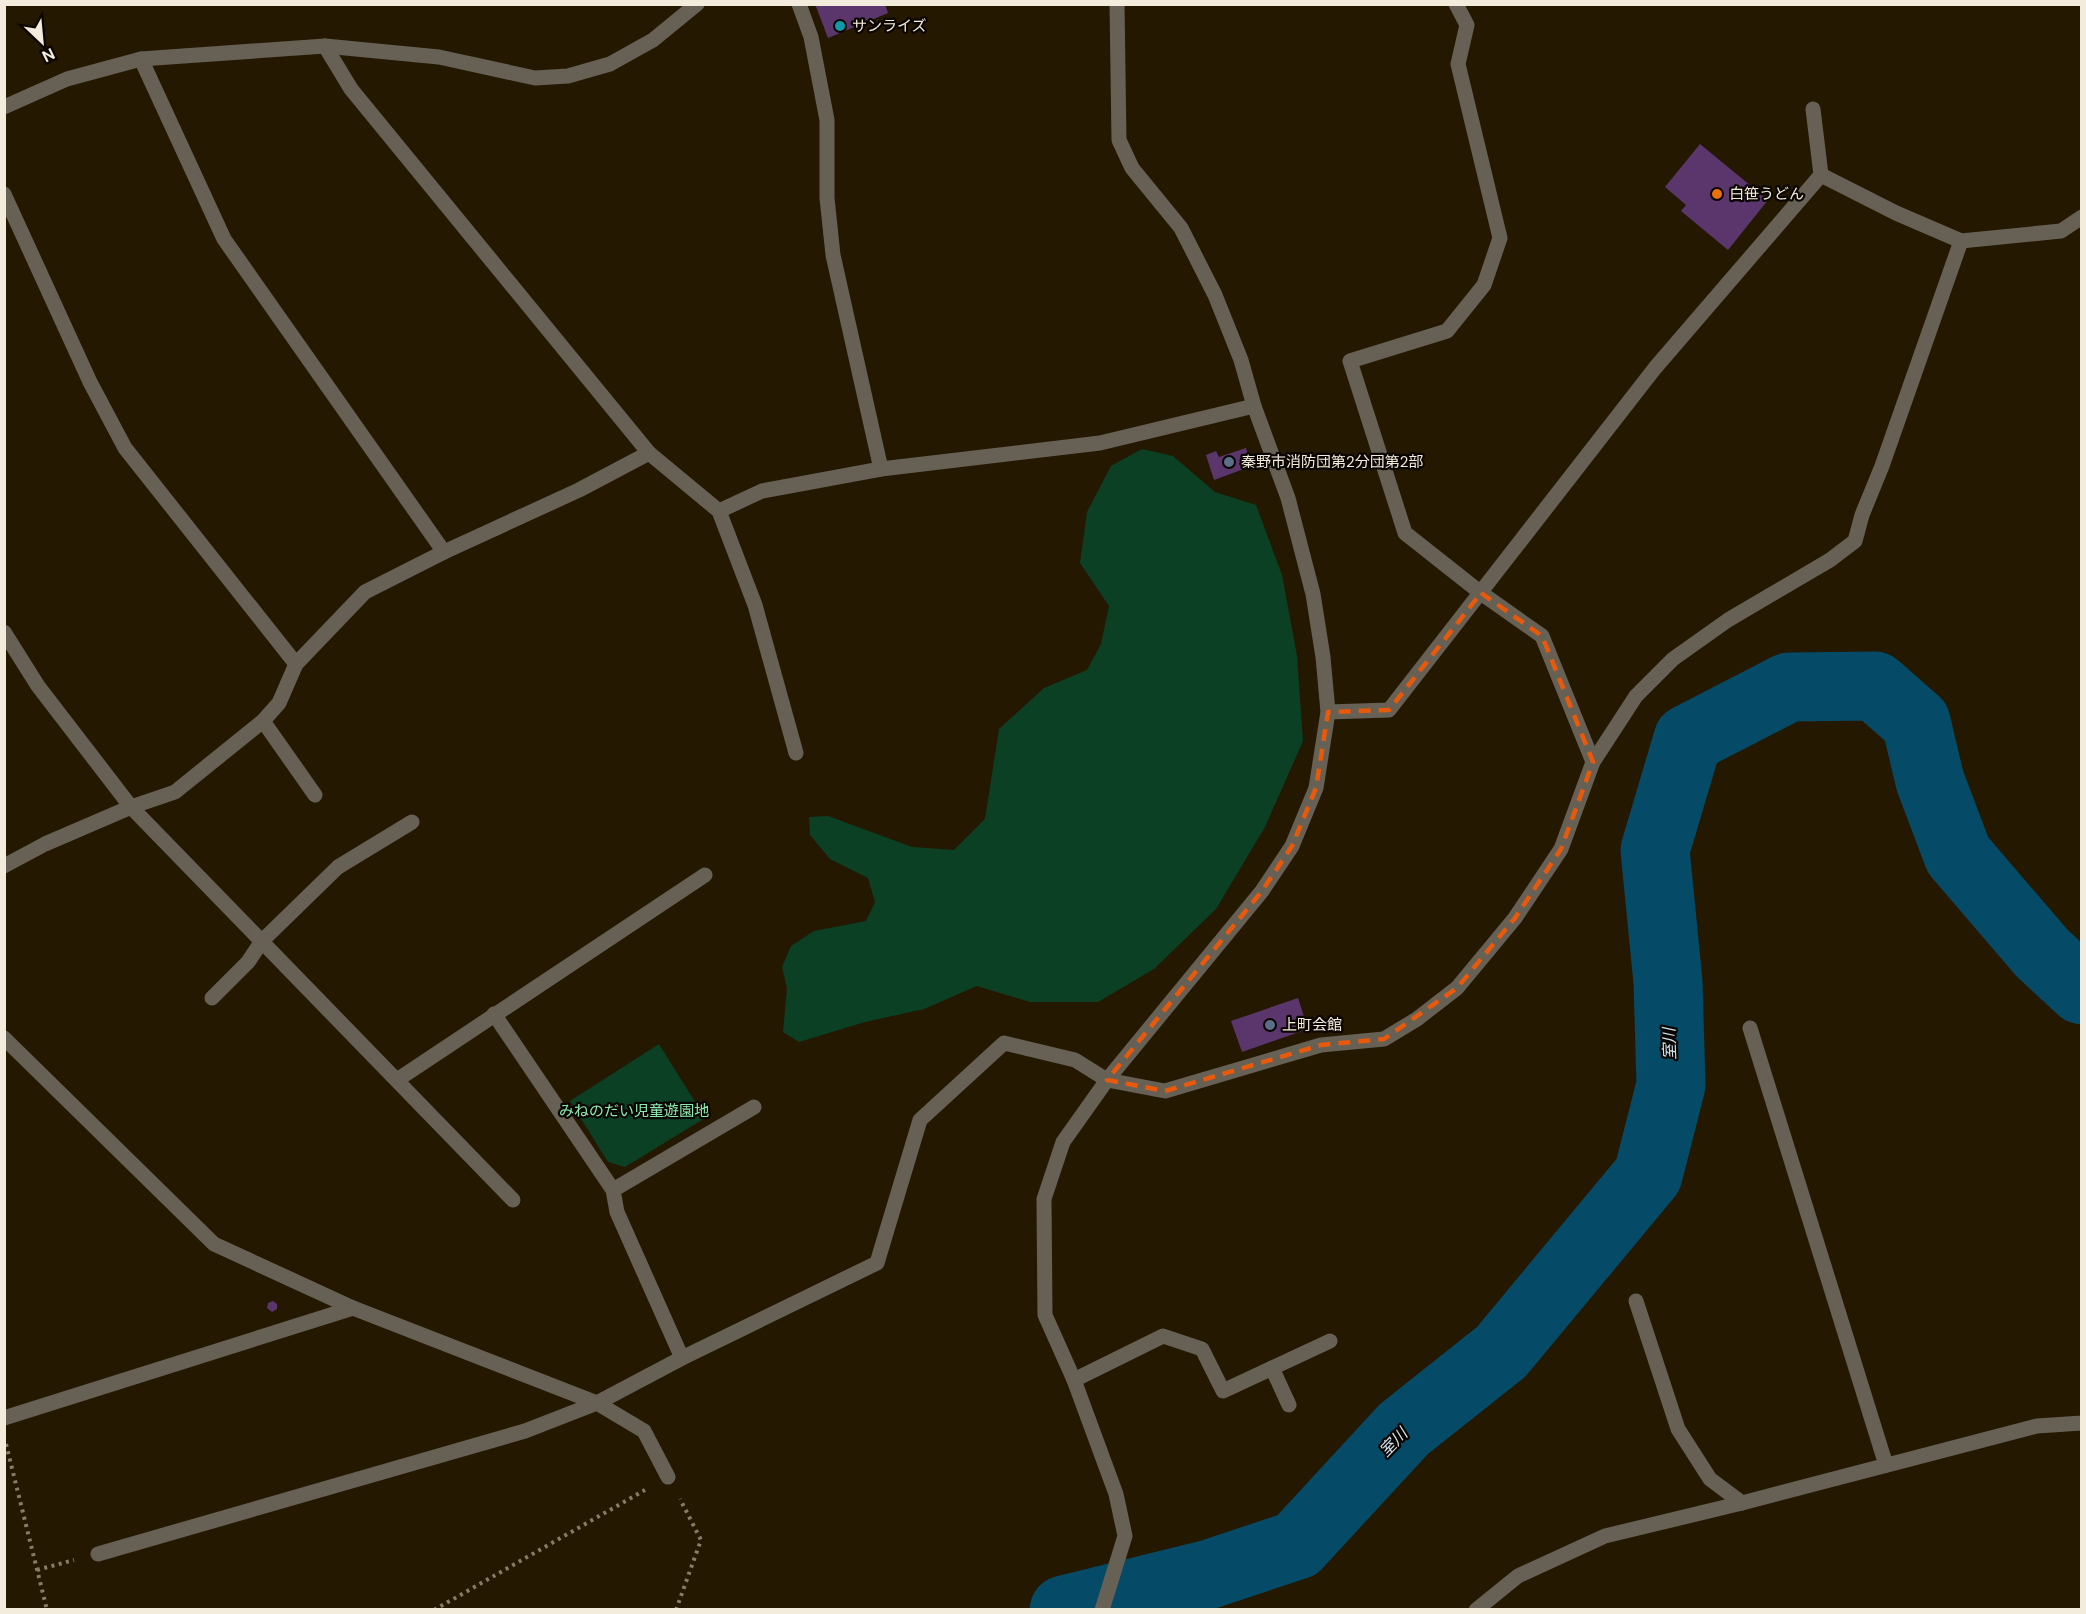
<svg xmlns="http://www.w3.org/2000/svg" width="2086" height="1614" font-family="'DM Sans','Noto Sans JP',sans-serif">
  <rect width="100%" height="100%" fill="#251800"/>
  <!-- green -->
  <g fill="#0b4024">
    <path d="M1142,449L1173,456L1215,492L1256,505L1282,575L1297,656L1303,741L1265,827L1216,909L1154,969L1098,1002H1030L977,986L924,1009L865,1022L799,1042L783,1032L787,988L782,967L791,946L814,931L866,921L875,902L868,878L830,859L810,835L809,817L828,816L912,847L954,850L985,819L999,729L1044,688L1087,670L1101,644L1109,606L1080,563L1087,512L1111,466Z"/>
    <path d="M659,1044L705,1118L625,1167L608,1162L570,1101Z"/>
  </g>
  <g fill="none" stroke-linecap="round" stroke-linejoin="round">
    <!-- river -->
    <path stroke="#054a66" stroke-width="69" d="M1064,1610L1210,1574L1297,1545L1404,1429L1501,1352L1648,1175L1671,1085L1668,982L1655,850L1688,739L1789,687L1875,686L1916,722L1930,781L1958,855L2042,953L2082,990"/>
  </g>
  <!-- building -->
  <g fill="#5a366c">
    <path d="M815,4H885L888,13L828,38Z"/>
    <path d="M1700,144L1768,200L1728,250L1681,211L1686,205L1665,187Z"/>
    <path d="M1246,448L1252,466L1214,480L1206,455L1216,451L1219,457Z"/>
    <path d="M1298,998L1308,1029L1242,1052L1231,1021Z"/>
    <path d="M273,1301L277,1304V1309L272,1312L267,1308L268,1303Z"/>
  </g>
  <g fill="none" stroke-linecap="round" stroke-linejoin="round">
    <!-- path -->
    <g stroke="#877c68" stroke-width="4" stroke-dasharray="3 4.5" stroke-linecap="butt">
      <path d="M6,1444L47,1610"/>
      <path d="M37,1570L74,1560"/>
      <path d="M434,1610L645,1490"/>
      <path d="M676,1610L701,1540L680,1499"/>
    </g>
    <!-- minor -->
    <g stroke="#666154" stroke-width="15">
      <path d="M799,4L811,37L827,120V198L833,255L881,469"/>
      <path d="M1456,4L1467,25L1458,64L1500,238L1484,285L1447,331L1350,361L1405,533L1481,593L1542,636L1593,762"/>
      <path d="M325,46L351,89L649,453L719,511L755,605L796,753"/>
      <path d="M141,59L224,239L444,552"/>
      <path d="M4,107L67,79L141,59L325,46L439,57L535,78L568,76L610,64L653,40L697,4"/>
      <path d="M1821,175L1896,213L1961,241L2061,231L2082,217"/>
      <path d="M4,194L90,382L125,448L296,664"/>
      <path d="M719,511L762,491L881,469L1100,443L1254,406"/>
      <path d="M4,632L38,686L131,807L513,1200"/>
      <path d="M1328,712L1389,710L1655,368L1821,175L1813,109"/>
      <path d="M263,721L315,795"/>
      <path d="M4,866L45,844L131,807L175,792L263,721L279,703L296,664L365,592L444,552L579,490L649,453"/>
      <path d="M212,998L248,962L262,941L338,867L412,822"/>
      <path d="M494,1014L613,1190L617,1212L682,1358"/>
      <path d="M1750,1028L1886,1465"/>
      <path d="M4,1038L214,1244L353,1308L597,1403L644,1431L668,1477"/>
      <path d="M397,1080L705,875"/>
      <path d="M613,1190L754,1107"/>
      <path d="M1636,1301L1678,1429L1710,1479L1742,1503"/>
      <path d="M1272,1368L1289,1405"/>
      <path d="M1074,1380L1163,1336L1202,1349L1223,1391L1330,1341"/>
      <path d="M4,1418L353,1308"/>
      <path d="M98,1554L525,1431L597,1403L682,1358L877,1263L920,1120L1004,1043L1075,1060L1107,1080L1165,1091L1321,1045L1384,1039L1417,1019L1457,988L1515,918L1561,849L1593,762L1636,696L1673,659L1728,620L1830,560L1855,541L1862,515L1882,466L1961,241"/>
      <path d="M1102,1610L1125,1536L1116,1494L1074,1380L1045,1315L1044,1199L1063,1142L1107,1080L1262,891L1292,846L1316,788L1328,712L1323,657L1313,594L1288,498L1254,406L1241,360L1215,295L1181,228L1132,168L1119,140L1117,4"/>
      <path d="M1476,1610L1518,1576L1605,1536L1742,1503L2037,1426L2082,1423"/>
    </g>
  </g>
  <!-- marked area -->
  <path fill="none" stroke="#e8590c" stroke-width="4.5" stroke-dasharray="12 8" stroke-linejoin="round" d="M1481,593L1542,636L1593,762L1561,849L1515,918L1457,988L1384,1039L1321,1045L1165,1091L1107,1080L1262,891L1292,846L1316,788L1328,712L1389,710Z"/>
  <!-- markers -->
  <circle fill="#0f9aa8" stroke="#0a0500" stroke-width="2" cx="840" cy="26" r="6"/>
  <circle fill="#e8710a" stroke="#0a0500" stroke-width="2" cx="1717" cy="194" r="6"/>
  <g fill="#5c6f8a" stroke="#0a0500" stroke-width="2">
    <circle cx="1229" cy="462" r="6"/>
    <circle cx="1270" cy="1025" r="6"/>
  </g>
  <g text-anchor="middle" stroke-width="4.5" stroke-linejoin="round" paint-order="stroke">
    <!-- poi labels -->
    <g font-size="15" fill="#f3ebdb" stroke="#0a0500" text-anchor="start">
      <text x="852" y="31">サンライズ</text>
      <text x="1729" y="199">白笹うどん</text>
      <text x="1241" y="467">秦野市消防団第2分団第2部</text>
      <text x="1282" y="1030">上町会館</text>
    </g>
    <!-- park labels -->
    <g font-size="15" fill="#8cecaf" stroke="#0a0500">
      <text x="634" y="1116">みねのだい児童遊園地</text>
    </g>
    <!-- water labels -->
    <g font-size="16" font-style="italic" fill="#d3e6f1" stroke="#0a0500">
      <text transform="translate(1669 1044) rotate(-92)" y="6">室川</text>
      <text transform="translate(1393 1442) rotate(-46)" y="6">室川</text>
    </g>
  </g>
  <!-- border -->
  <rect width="2086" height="1614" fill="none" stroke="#f3ebdb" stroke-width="12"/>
  <!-- north arrow -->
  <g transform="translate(42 42) rotate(154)" stroke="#0a0500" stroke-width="4.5" paint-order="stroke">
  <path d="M0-4.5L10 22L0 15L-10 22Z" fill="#f3ebdb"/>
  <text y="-9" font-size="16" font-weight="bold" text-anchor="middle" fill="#f3ebdb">N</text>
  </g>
</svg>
